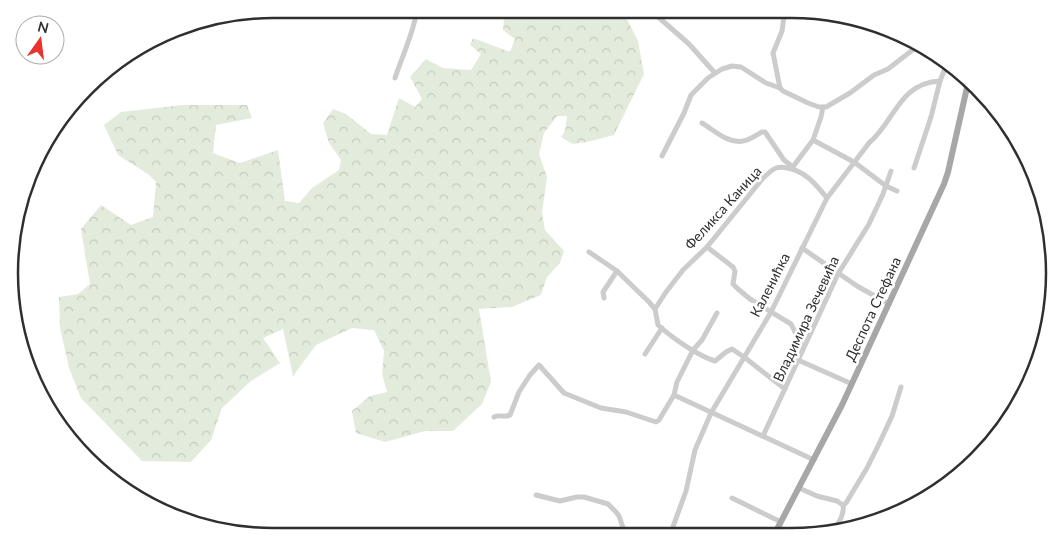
<svg xmlns="http://www.w3.org/2000/svg" width="1063" height="546" font-family="Lato,sans-serif">
  <defs>
    <pattern id="forest-crowns" width="20" height="18" patternUnits="userSpaceOnUse" patternTransform="scale(1.25)"><rect width="20" height="18" fill="#e3ecdc"/><path d="M2 6a3 3 0 1 1 6 0M12 15a3 3 0 1 1 6 0" fill="none" stroke="#c3cbbd"/></pattern>
  </defs>
  <rect width="100%" height="100%" fill="#fff"/>
  <!-- forest -->
  <path fill="url(#forest-crowns)" d="M505,9H617L628,21L638,41L644,74L614,135L587,142L573,144L561,137L565,131L567,116H557L544,133L539,154L547,177L542,213L545,230L564,251L560,263L547,277L541,295L512,307L479,309L491,382L482,404L453,431H425L385,442L356,433L352,411L370,396L387,392L382,374L384,351L374,330L352,328L316,345L293,376L283,329L263,338L280,363L251,381L222,408L211,440L191,462L142,461L81,398L69,368L60,328L59,297L78,294L90,284L81,229L101,205L131,225L153,217L156,182L148,174L118,155L104,125L121,112L183,105H247L252,118L216,125L213,153L240,163L278,150L285,201L299,203L312,188L339,170L341,160L329,143L323,123L333,109L346,114L371,134L387,135L399,98L415,107L422,99L410,77L426,59L443,68L471,70L481,54L470,45L473,38L510,52L515,39L503,30Z"/>
  <g fill="none" stroke-linecap="round" stroke-linejoin="round">
    <!-- minor -->
    <g stroke="#ccc" stroke-width="5">
      <path d="M651,9L656,15L689,44L715,73"/>
      <path d="M395,78C402,57 415,29 417,9"/>
      <path d="M780,88L773,53L782,31L785,9"/>
      <path d="M702,123C714,130 728,144 743,141C750,140 756,135 762,132H765L784,160L793,167"/>
      <path d="M813,140L854,162L886,186L897,191"/>
      <path d="M662,156L684,113L691,95L708,78L722,69L732,66L741,67L766,83L780,88L783,91L808,103L819,107H826L850,93L874,75L888,69L919,45"/>
      <path d="M792,168L813,140L821,117L823,107"/>
      <path d="M914,168L931,117L940,81L946,66"/>
      <path d="M707,247L733,267L735,271L733,284L738,289L750,299L791,324L800,342L802,350"/>
      <path d="M802,248L857,286L889,304"/>
      <path d="M589,252L617,271L649,302L655,309L658,325C671,337 698,356 715,361L726,352L732,349L744,357L785,389"/>
      <path d="M604,298L603,292L617,271"/>
      <path d="M655,309L666,292L683,270L707,247L763,178C767,175 771,170 776,168C779,167 783,167 787,168C806,171 816,185 827,198"/>
      <path d="M645,354L662,328"/>
      <path d="M798,360L852,384"/>
      <path d="M674,395L814,460"/>
      <path d="M494,417C499,414 505,418 510,415L519,392L530,375L539,365L564,393L601,408L626,412L656,422L659,420L674,395L677,382L693,350L702,340L717,313"/>
      <path d="M763,436L838,274L869,224L883,194L891,171"/>
      <path d="M799,488L817,496L837,501L843,505C845,515 837,525 832,533"/>
      <path d="M536,495L560,501L577,497H584L608,504L616,512L619,516L626,536"/>
      <path d="M732,498L781,522"/>
      <path d="M843,505L846,503L867,468L879,444L892,416L901,387"/>
      <path d="M670,535L686,491L695,450L711,413L771,312L827,198L869,143C895,121 899,83 940,81"/>
    </g>
    <!-- major -->
    <path stroke="#a7a7a7" stroke-width="6" d="M774,535L842,405L944,184L948,172L968,83"/>
  </g>
  <g text-anchor="middle" stroke-width="5" stroke-linejoin="round" paint-order="stroke">
    <!-- street labels -->
    <g font-size="14" fill="#2f2f2f" stroke="#fff">
      <text transform="translate(723 208) rotate(-48)" y="5">Феликса Каница</text>
      <text transform="translate(770 285) rotate(-63)" y="5">Каленићка</text>
      <text transform="translate(873 309) rotate(-65)" y="5">Деспота Стефана</text>
      <text transform="translate(806 319) rotate(-65)" y="5">Владимира Зечевића</text>
    </g>
  </g>
  <!-- crop -->
  <path d="M0 0H1063V546H0ZM273 18H791A255 255 0 0 1 1046 273V273A255 255 0 0 1 791 528H273A255 255 0 0 1 18 273V273A255 255 0 0 1 273 18Z" fill="#fff" fill-rule="evenodd"/>
  <path fill="none" stroke="#2f2f2f" stroke-width="2.5" d="M273 18H791A255 255 0 0 1 1046 273V273A255 255 0 0 1 791 528H273A255 255 0 0 1 18 273V273A255 255 0 0 1 273 18Z"/>
  <!-- north arrow -->
  <g transform="translate(40 40) rotate(14)"><circle r="24" fill="#ffffff" stroke="#acacac"/>
  <path d="M0-4L9 19L0 12L-9 19Z" fill="#e9322d"/>
  <text y="-8" font-size="14" font-weight="bold" text-anchor="middle" fill="#2f2f2f">N</text>
  </g>
</svg>
